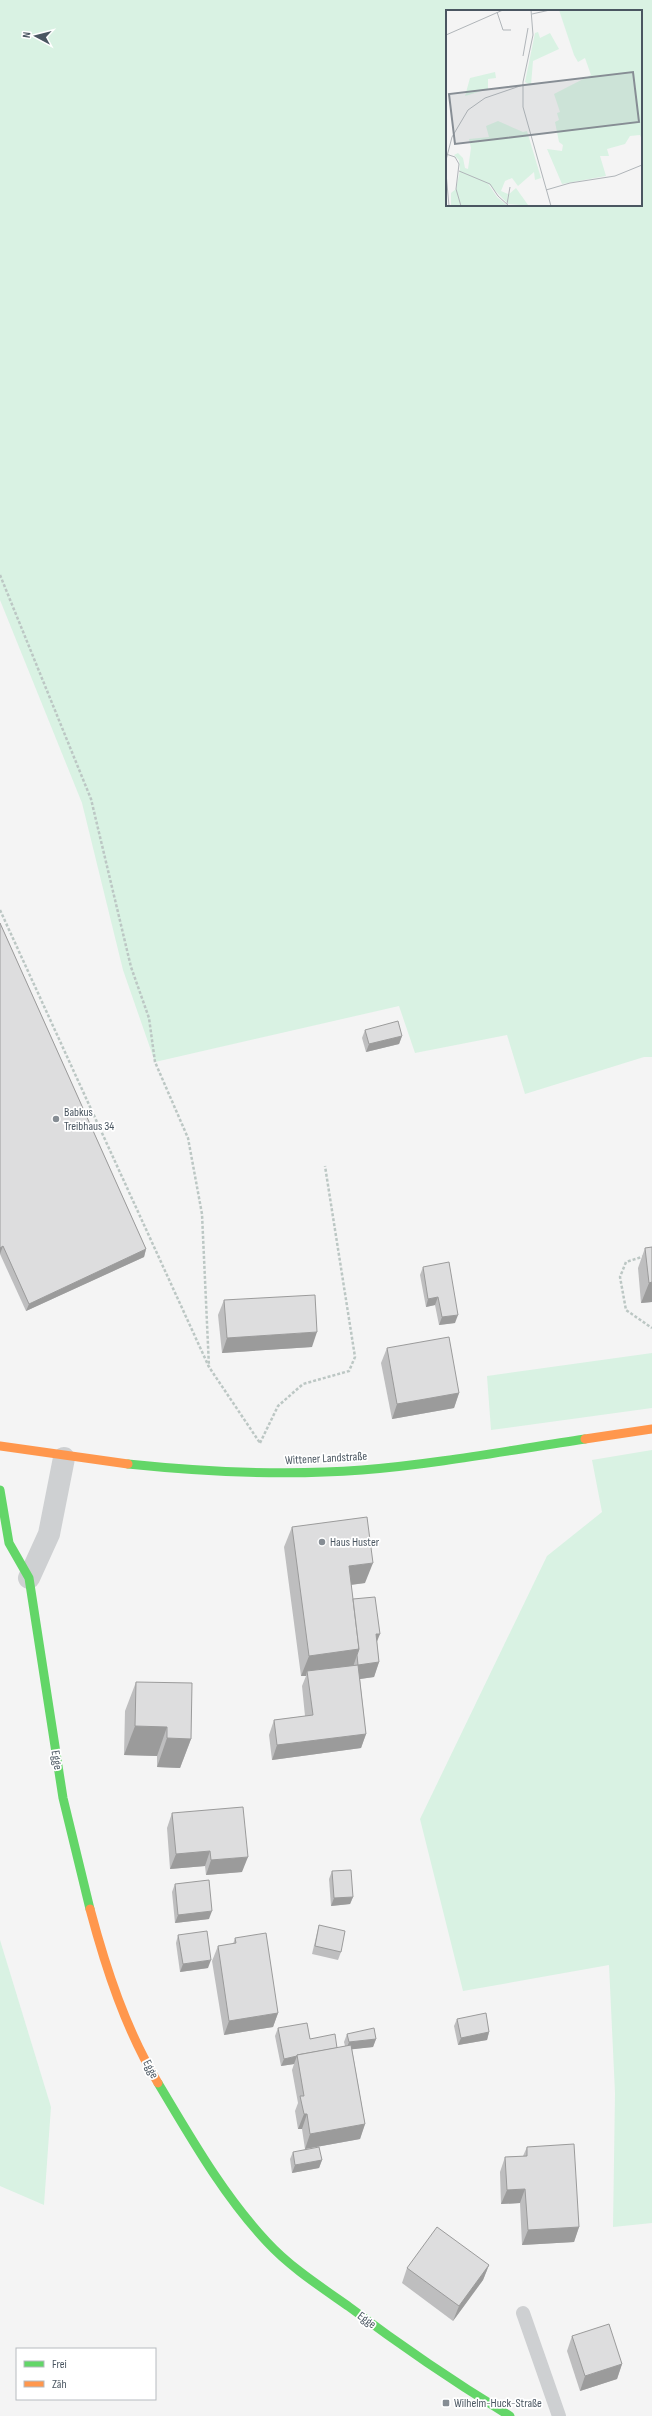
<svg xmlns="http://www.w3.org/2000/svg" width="652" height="2416" font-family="'Sofia Sans Condensed',sans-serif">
  <rect width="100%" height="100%" fill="#f4f4f4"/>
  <!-- green -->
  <g fill="#d9f2e3" fill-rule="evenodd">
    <path d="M0,0H652V1057H644L525,1094L507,1035L415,1053L399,1006L155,1062L123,970L82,803L0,600ZM447,11H641V205H447Z"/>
    <path d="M652,1353V1408L491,1430L487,1376Z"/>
    <path d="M652,1450V2223L613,2227L615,2093L609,1965L463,1991L420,1819L547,1556L602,1512L592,1460Z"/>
    <path d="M0,1940L51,2107L44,2205L0,2186Z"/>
  </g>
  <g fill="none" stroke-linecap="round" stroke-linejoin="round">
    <!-- path -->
    <g stroke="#bcc7c4" stroke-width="2.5" stroke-dasharray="3 2" stroke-linecap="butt">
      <path d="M0,575L91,799L131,967L149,1018L155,1062L188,1138L202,1214L209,1367"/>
      <path d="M0,910L209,1367L260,1443"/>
      <path d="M645,1256L626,1262L620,1277L626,1310L652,1328"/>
      <path d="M260,1443L278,1406L303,1384L349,1371L355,1357L325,1166"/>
    </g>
    <!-- lane -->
    <path stroke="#ced0d2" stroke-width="14" d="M523,2313L559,2416"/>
    <!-- street -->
    <path stroke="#ced0d2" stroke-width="22" d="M29,1578L49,1534L64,1458"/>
    <!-- fast -->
    <g stroke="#63d668" stroke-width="9">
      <path d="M128,1464C205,1472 284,1476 362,1470C436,1464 511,1450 585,1439"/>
      <path d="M0,1490L9,1543L29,1578L63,1798L90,1909"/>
      <path d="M158,2083C191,2138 223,2195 267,2242C290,2267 321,2287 348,2306C400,2345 454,2382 510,2416"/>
    </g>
    <!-- slow -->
    <g stroke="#ff974d" stroke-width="9">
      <path d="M585,1439L652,1429"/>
      <path d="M0,1446L128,1464"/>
      <path d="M90,1909C106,1969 126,2030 158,2083"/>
    </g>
  </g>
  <!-- wall -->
  <g fill="#bebebf">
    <path d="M0,923L146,1249L144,1257L26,1311L0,1254Z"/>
    <path d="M365,1030L402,1036L399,1044L366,1052L362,1038Z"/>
    <path d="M652,1247V1302L641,1303L638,1268L645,1248Z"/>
    <path d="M423,1267L455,1323L439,1325L435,1305L426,1307L420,1275Z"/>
    <path d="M224,1300L312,1347L222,1353L218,1315Z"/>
    <path d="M387,1348L459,1393L454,1408L392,1419L381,1363Z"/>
    <path d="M292,1527L365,1583L351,1585L353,1599L377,1642L379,1662L374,1677L360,1679L366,1734L361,1748L272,1760L269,1735L274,1720L305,1716L302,1686L306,1676H301L284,1547Z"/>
    <path d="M136,1682L191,1739L180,1768L157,1767V1756L124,1755L125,1711Z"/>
    <path d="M172,1813L242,1872L206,1875L205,1866L170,1869L167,1828Z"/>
    <path d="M332,1871L353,1897L350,1904L331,1906L329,1879Z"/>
    <path d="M175,1884L209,1919L175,1923L172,1892Z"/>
    <path d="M319,1925L341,1952L338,1960L312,1954L317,1933Z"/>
    <path d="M178,1935L208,1968L180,1972L176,1943Z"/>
    <path d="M235,1938L278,2013L273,2027L224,2035L212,1961L218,1946L233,1944Z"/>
    <path d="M457,2019L489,2032L487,2040L458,2045L454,2026Z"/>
    <path d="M278,2028L337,2048L345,2046L344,2042L347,2034L376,2039L373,2047L352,2049L365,2124L360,2139L305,2149L302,2129H298L295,2111L298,2103L292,2070L294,2064L281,2066L275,2036Z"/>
    <path d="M527,2147L579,2227L574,2242L522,2245L520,2203L501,2204L500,2172L505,2157L523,2156Z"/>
    <path d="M293,2152L322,2160L319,2168L292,2173L290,2159Z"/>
    <path d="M489,2265L483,2280L453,2321L402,2283L407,2268Z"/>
    <path d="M572,2336L622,2364L617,2379L580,2391L567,2351Z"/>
  </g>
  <!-- shaded-wall -->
  <g fill="#9b9b9b">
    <path d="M402,1036L399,1044L366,1052L369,1044Z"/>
    <path d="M3,1246L0,1254V1248Z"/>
    <path d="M146,1249L144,1257L26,1311L29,1304Z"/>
    <path d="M652,1282V1302L641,1303L649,1283Z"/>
    <path d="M438,1297L435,1305L426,1307L428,1299Z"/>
    <path d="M458,1315L455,1323L439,1325L442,1317Z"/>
    <path d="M317,1332L312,1347L222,1353L227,1338Z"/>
    <path d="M459,1393L454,1408L392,1419L397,1404Z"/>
    <path d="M373,1563L365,1583L341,1586L349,1566Z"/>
    <path d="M376,1634H380L374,1649Z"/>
    <path d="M359,1649L352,1670L307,1671L306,1676H301L309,1656Z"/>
    <path d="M379,1662L374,1677L353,1680L358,1665Z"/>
    <path d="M135,1726L167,1727L157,1756L124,1755Z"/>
    <path d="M366,1734L361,1748L272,1760L277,1745Z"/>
    <path d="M167,1738L191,1739L180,1768L157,1767Z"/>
    <path d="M210,1851L205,1866L170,1869L176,1854Z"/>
    <path d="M248,1857L242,1872L206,1875L211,1860Z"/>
    <path d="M353,1897L350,1904L331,1906L334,1898Z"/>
    <path d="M212,1911L209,1919L175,1923L178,1915Z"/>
    <path d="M211,1960L208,1968L180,1972L183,1964Z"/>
    <path d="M278,2013L273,2027L224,2035L229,2021Z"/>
    <path d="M489,2032L487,2040L458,2045L461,2038Z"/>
    <path d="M376,2039L373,2047L346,2050L349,2042Z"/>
    <path d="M297,2056L294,2064L281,2066L284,2059Z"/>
    <path d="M304,2114H307L302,2129H298Z"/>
    <path d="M365,2124L360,2139L305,2149L310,2134Z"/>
    <path d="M322,2160L319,2168L292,2173L295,2165Z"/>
    <path d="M525,2189L520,2203L501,2204L507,2190Z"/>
    <path d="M579,2227L574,2242L522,2245L528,2230Z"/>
    <path d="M489,2265L483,2280L453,2321L459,2306Z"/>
    <path d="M622,2364L617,2379L580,2391L585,2376Z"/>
  </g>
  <!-- building -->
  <g fill="#ddddde" stroke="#9b9b9b">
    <path d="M0,923L146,1249L29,1304L3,1246L0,1248Z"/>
    <path d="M398,1021L402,1036L369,1044L365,1030Z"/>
    <path d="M652,1247V1282L649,1283L645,1248Z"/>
    <path d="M449,1262L458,1315L442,1317L438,1297L428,1299L423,1267Z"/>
    <path d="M315,1295L317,1332L227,1338L224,1300Z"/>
    <path d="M449,1337L459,1393L397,1404L387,1348Z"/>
    <path d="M367,1517L373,1563L349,1566L359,1649L309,1656L292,1527Z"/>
    <path d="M375,1597L380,1634H376L379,1662L358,1665L366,1734L277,1745L274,1720L313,1715L307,1671L358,1665L357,1655L359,1649L353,1599Z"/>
    <path d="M136,1682L192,1683L191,1739L167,1738V1727L135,1726Z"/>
    <path d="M243,1807L248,1857L211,1860L210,1851L176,1854L172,1813Z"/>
    <path d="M351,1870L353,1897L334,1898L332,1871Z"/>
    <path d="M209,1880L212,1911L178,1915L175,1884Z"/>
    <path d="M319,1925L345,1931L341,1952L315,1946Z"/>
    <path d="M207,1931L211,1960L183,1964L178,1935Z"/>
    <path d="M266,1933L278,2013L229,2021L218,1946L236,1943L235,1938Z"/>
    <path d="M486,2013L489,2032L461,2038L457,2019Z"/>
    <path d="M307,2023L310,2039L335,2034L337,2048L297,2055V2056L284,2059L278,2028Z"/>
    <path d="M374,2028L376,2039L349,2042L347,2034Z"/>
    <path d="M351,2045L365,2124L310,2134L307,2114H304L300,2096H304L297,2055Z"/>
    <path d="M574,2144L579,2227L528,2230L525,2189L507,2190L505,2157L527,2156V2147Z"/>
    <path d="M319,2147L322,2160L295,2165L293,2152Z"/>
    <path d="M437,2227L489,2265L459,2306L407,2268Z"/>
    <path d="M609,2324L622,2364L585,2376L572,2336Z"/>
  </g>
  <!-- markers -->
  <g fill="#868d94" stroke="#fff" stroke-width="1.5">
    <circle cx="56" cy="1119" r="4"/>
    <circle cx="322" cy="1542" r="4"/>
    <rect x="442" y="2399" width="8" height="8" rx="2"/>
  </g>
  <g text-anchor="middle" stroke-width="3.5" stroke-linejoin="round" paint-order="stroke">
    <!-- poi labels -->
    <g font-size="12" fill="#4a5661" stroke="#fff" text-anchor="start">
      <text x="64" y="1116">Babkus<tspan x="64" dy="14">Treibhaus 34</tspan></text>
      <text x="330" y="1546">Haus Huster</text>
      <text x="454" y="2407">Wilhelm-Huck-Straße</text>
    </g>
    <!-- street labels -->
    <g font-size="12" fill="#4a5661" stroke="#fff">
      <text transform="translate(326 1458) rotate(-3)" y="4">Wittener Landstraße</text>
      <text transform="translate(57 1760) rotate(81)" y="4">Egge</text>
      <text transform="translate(151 2069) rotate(63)" y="4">Egge</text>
      <text transform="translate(367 2320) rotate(36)" y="4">Egge</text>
    </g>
  </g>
  <!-- overview -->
  <g transform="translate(446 10)">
    <rect width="196" height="196" fill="#f4f4f4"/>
    <path d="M113,0H196V130L194,125L184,126L179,134L161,139L163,146H154L160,166L116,174L101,139L116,141L117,135L113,132L109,112L113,110L111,103L114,102L108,84L145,65L139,48L132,52L128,45ZM92,22L94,28L104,23L113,39L87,51L85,75L79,72L89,23ZM49,62L50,68L42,69V79L19,86L24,68ZM52,111L77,122L81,121L95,168L89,170L88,162L72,176L66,168L59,171L55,181L62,184L61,193L41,172L51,187L62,196H5V183L10,179L14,160L13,150L8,145L12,143L17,148L19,158L22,159L25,138L23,129L43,127L40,116ZM70,178L82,195L86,196L62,194V185Z" fill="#d9f2e3"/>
    <path fill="none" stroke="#b0b5b9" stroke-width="1" d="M85,0L87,25L77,72V97L105,196M51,2L57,20H65M86,4L104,0M0,25L57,0M77,46L82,18M0,144L9,147L13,154L10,179L15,196M0,150L6,127L22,100L39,88L77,75M13,161L44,174L52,186L63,196M0,163L3,196M100,180L124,173L169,166L196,155M61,194L64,177"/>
    <path fill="#868d94" fill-opacity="0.15" stroke="#868d94" stroke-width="2" d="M187,62L193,112L9,134L3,84Z"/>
    <rect width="196" height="196" fill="none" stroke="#4a5661" stroke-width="2"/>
  </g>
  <!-- legend -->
  <rect x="16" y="2348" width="140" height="52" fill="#ffffff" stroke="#b7bbc0"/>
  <rect x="24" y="2361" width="20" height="6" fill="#63d668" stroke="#b7bbc0"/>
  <text x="52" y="2368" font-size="12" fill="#4a5661">Frei</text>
  <rect x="24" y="2381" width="20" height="6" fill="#ff974d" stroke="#b7bbc0"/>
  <text x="52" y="2388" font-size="12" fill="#4a5661">Zäh</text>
  <!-- north arrow -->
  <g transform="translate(36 36) rotate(277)" stroke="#ffffff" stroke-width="3" paint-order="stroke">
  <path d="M0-3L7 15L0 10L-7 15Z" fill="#4a5661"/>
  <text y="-6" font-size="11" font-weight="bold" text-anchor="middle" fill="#4a5661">N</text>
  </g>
</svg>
